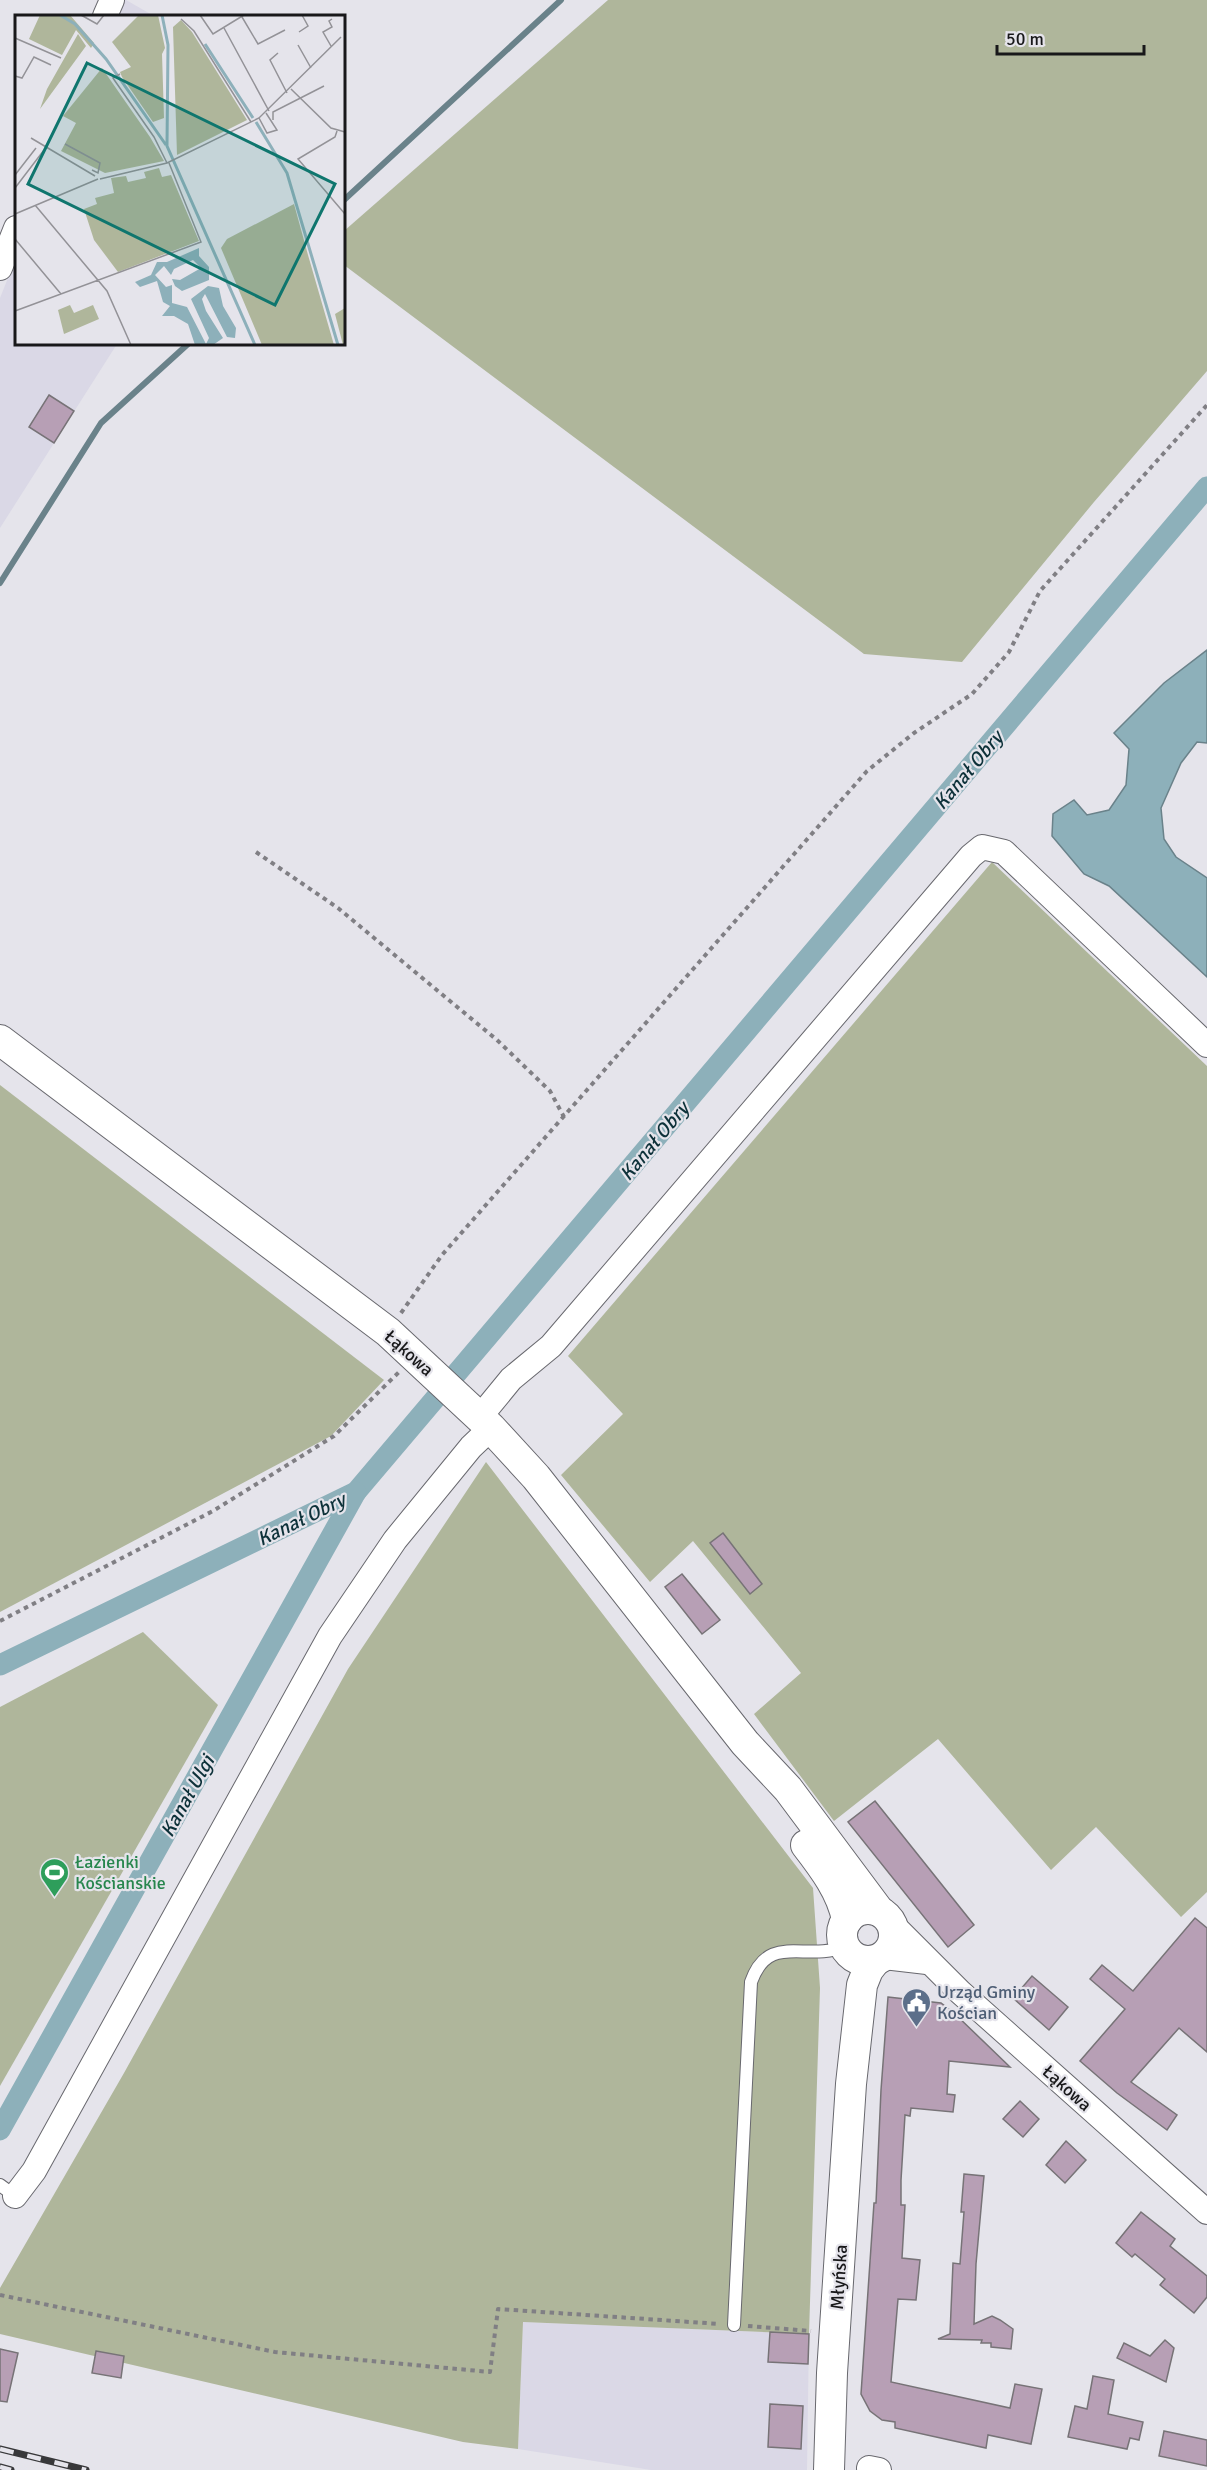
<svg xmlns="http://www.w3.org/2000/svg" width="1207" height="2470" font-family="Signika,sans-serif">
  <rect width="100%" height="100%" fill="#e5e4eb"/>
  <!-- built -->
  <g fill="#dad8e6">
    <path d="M123,0H126L154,16H116Z"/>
    <path d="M16,258V344H117L0,528V298Z"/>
    <path d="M523,2322L809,2334L807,2470H651L518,2449Z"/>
  </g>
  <!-- green -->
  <g fill="#afb69b">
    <path d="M608,0H1207V371L1094,502L962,662L864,654L344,265V231Z"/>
    <path d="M992,862L1207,1066V1892L1181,1917L1096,1827L1051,1870L938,1739L834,1821L754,1714L801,1673L693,1541L650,1582L561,1475L623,1414L568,1356Z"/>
    <path d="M0,1085L384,1380L331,1436L0,1612Z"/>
    <path d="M486,1462L813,1888L820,1988L809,2334L523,2322L518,2449L463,2442L0,2334V2288L124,2073L348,1669Z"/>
    <path d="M143,1632L218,1705L0,2086V1707Z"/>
  </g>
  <!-- water -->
  <path fill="#8db0ba" stroke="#6a828a" stroke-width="1.5" d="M1207,650V743L1197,742L1181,763L1161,808L1164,839L1176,857L1207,878V977L1109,886L1084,874L1052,836L1053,814L1074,800L1087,815L1109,810L1126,785L1129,749L1114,733L1164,683Z"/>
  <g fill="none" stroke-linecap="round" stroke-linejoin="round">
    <!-- stream -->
    <g stroke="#6a828a" stroke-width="6">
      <path d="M344,200L561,0"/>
      <path d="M0,583L101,423L188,344"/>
    </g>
    <!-- canal -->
    <g stroke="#8db0ba" stroke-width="21">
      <path d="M0,1665L356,1492L1207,487"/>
      <path d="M0,2130L356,1492"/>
    </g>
  </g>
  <!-- building -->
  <g fill="#b79fb5" stroke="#777377" stroke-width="1.5">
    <path d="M49,395L74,411L54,443L29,427Z"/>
    <path d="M723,1533L762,1584L750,1594L710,1543Z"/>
    <path d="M682,1574L720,1620L702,1634L665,1587Z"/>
    <path d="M875,1801L974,1925L948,1947L848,1822Z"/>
    <path d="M1195,1918L1207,1928V2052L1179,2028L1131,2082L1177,2115L1167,2130L1117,2093L1080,2061L1125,2009L1090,1979L1102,1965L1133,1991Z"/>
    <path d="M1032,1976L1068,2007L1049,2030L1013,1998Z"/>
    <path d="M888,1997L941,2003L954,2013L1010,2067L949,2061L947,2094L955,2095L953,2112L911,2108L910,2116L905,2115L901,2180V2205H905L902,2258L920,2260L916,2300L898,2299L891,2382L1010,2408L1015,2384L1042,2389L1031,2444L988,2435L986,2448L895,2428V2422L882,2420L870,2411L861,2394L874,2203H876L881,2090Z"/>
    <path d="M1020,2101L1039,2119L1023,2137L1003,2119Z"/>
    <path d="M1066,2141L1086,2160L1065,2183L1046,2165Z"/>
    <path d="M964,2174L984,2176L976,2264L974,2324L992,2316L1000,2320L1013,2329L1011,2349L991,2347V2343H981L982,2340L938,2339L950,2334L953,2263L960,2264L964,2212H961Z"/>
    <path d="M1141,2212L1175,2239L1170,2246L1207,2276V2297L1194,2313L1160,2285L1165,2279L1135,2254L1132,2257L1116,2243Z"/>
    <path d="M770,2332L809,2334L808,2364L768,2362Z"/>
    <path d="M1165,2340L1174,2348L1166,2382L1117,2358L1124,2343L1150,2356Z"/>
    <path d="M0,2349L18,2353L7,2402L0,2401Z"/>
    <path d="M96,2351L124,2356L121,2378L92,2373Z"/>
    <path d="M1093,2376L1114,2380L1108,2414L1143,2422L1139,2440L1130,2438L1127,2449L1068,2437L1075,2406L1087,2409Z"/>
    <path d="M770,2404L803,2406L801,2449L768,2447Z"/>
    <path d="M1164,2431L1207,2440V2466L1159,2456Z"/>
  </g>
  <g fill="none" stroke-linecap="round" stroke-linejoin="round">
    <defs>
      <g id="service">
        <path d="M0,2185L15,2196"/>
        <path d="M734,2325L751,1982C769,1931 806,1963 845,1946"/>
      </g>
      <g id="minor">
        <path d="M105,16L112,0"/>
        <path d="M0,268L16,228"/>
        <path d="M479,1418L511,1379L551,1346L971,856L982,847L1004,852L1207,1045"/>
        <path d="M892,1924L960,1992L1207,2212"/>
        <path d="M884,1957L927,1962"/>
        <path d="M15,2196L34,2171L330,1636L395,1540L471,1447L491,1428"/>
        <path d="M869,2468L879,2470"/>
      </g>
      <g id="tertiary">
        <path d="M0,1040L388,1332L491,1428L536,1477L745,1743L788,1789L879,1911"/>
        <path d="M806,1845C823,1867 842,1892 847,1920"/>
        <circle cx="868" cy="1935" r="26"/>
        <path d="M829,2470L832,2373L851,2084L862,1985L868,1970L875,1961"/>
      </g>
    </defs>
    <!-- service casing -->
    <use href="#service" stroke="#68686e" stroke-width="14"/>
    <!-- minor casing -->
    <use href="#minor" stroke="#68686e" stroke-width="26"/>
    <!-- tertiary casing -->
    <use href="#tertiary" stroke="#68686e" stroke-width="32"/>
    <!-- path -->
    <g stroke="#807f84" stroke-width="4" stroke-dasharray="4.5 4.5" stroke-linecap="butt">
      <path d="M256,852L338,908L497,1040L550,1091L564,1117"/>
      <path d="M401,1313L442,1255L867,771L914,733L972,694L1009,652L1040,591L1207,405"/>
      <path d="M0,1621L213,1511L334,1436L399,1372"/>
      <path d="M0,2295L275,2352L490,2372L498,2309L720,2324"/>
      <path d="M748,2326L811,2331"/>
    </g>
    <!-- service -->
    <use href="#service" stroke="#fff" stroke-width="12"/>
    <!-- minor -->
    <use href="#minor" stroke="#fff" stroke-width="24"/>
    <!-- tertiary -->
    <use href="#tertiary" stroke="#fff" stroke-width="30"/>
    <defs>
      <g id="rail">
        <path d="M0,2449L86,2470"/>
        <path d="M0,2467L11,2470"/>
      </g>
    </defs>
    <!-- rail casing -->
    <use href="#rail" stroke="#38383a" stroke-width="7"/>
    <!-- rail -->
    <use href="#rail" stroke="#e5e4eb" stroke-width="4.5" stroke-dasharray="14" stroke-linecap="butt"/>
  </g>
  <!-- icons -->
  <defs>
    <symbol id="stadium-pin" viewBox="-11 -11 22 30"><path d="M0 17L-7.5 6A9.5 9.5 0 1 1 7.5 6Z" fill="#2e9e5b" stroke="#e5e4eb"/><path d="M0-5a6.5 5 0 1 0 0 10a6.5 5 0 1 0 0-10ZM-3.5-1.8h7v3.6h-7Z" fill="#fff"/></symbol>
    <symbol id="civic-pin" viewBox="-11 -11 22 30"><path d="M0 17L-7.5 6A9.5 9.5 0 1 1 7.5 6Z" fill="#5c6f8a" stroke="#e5e4eb"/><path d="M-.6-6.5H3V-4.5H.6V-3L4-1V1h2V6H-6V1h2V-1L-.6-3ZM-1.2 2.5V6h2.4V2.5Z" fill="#fff"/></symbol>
  </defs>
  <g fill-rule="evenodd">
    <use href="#stadium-pin" x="38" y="1856" width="33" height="45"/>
    <use href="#civic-pin" x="900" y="1986" width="33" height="45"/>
  </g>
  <g text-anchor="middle" stroke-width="4.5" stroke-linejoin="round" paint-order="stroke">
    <!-- street labels -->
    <g font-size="18" fill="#18181a" stroke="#e5e4eb">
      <text transform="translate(409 1353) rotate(42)" y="6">Łąkowa</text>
      <text transform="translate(1067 2088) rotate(42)" y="6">Łąkowa</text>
      <text transform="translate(839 2277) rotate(-86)" y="6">Młyńska</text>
    </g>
    <!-- leisure labels -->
    <g font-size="18" fill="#27864d" stroke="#e5e4eb" text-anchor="start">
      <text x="75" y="1868">Łazienki<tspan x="75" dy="21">Kościanskie</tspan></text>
    </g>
    <!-- service labels -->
    <g font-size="18" fill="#4e5e75" stroke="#e5e4eb" text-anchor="start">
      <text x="937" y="1998">Urząd Gminy<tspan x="937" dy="21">Kościan</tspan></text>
    </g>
    <!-- water labels -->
    <g font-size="20" font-style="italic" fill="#0d3139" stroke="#e5e4eb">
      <text transform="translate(968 770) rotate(-50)" y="7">Kanał Obry</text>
      <text transform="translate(654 1141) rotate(-50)" y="7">Kanał Obry</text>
      <text transform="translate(301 1519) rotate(-26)" y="7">Kanał Obry</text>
      <text transform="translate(187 1796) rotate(-61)" y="7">Kanał Ulgi</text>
    </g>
  </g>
  <!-- overview -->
  <g transform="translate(15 15)">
    <rect width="330" height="330" fill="#e5e4eb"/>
    <path d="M25,0H55L79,28L76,33L61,15L47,40L14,24ZM124,0H143L150,33L147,39L149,103L138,107L107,62L105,57L116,52L97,27ZM166,5L177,17L232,105L162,140L158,12ZM63,19L71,31L25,94L32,74ZM87,53L135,122L149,146L90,158L46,136L61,108L48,101ZM144,153L147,162L156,160L184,226L103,257L79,225L69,194L82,189L80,183L99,178L96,163L111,161L113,167L131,163L129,157ZM279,189L293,240L319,330H247L206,233L212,224ZM55,290L59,298L78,290L84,304L49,319L43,295ZM330,293V330H328L320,299Z" fill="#afb69b"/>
    <path d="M184,233V241L194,252V265L167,276L160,271L157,264L165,265L186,253L178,245L159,254L156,260L149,251L140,260L151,272L157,270V288L172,292L191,329L194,323L176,284L193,271L204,273L208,291L221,313L220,323L212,322L190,279L187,284L191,296L208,323L198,330H180L173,309L159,301H147L155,291L148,287L142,266L125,272L120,267L136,260L142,247H152Z" fill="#8db0ba"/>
    <path fill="none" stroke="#8db0ba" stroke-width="3" d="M45,0L60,9L91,44L151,130M147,0L153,30L152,131L240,330M190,29L238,103M241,107L272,158L323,330"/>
    <path fill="none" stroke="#939297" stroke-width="1.5" d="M66,0L82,9L89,0M185,0L198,19L229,0M227,2L243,29L270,15M166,4L179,16L236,107M209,13L254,96M284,17L293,11L287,0M0,23L46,43M283,30L296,53M316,31L308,17L317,12L314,6L317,4M263,38L255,45L272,78M105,59L98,63L100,66L139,122L152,148M0,61L7,63L19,42L36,50M276,74L316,113L330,117M244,103L252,118L262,115L251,98M258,105V97L309,71M322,116L320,122L283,144L330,199M16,123L80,161M50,129L85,148L83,158L77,155M0,160L21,133M85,164L152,148L244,103L326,22M0,173L29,135M20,190L92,276L116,330M0,199L83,164M0,224L46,279M0,296L186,227L154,148"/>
    <path fill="#0f766e" fill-opacity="0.15" stroke="#0f766e" stroke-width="3" d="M72,48L320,169L260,290L13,169Z"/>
    <rect width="330" height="330" fill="none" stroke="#18181a" stroke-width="3"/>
  </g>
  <!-- scale -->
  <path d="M997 45v9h147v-9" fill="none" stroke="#18181a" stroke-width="3"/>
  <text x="1006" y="45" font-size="18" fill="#18181a" stroke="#e5e4eb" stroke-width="4.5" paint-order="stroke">50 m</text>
</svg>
